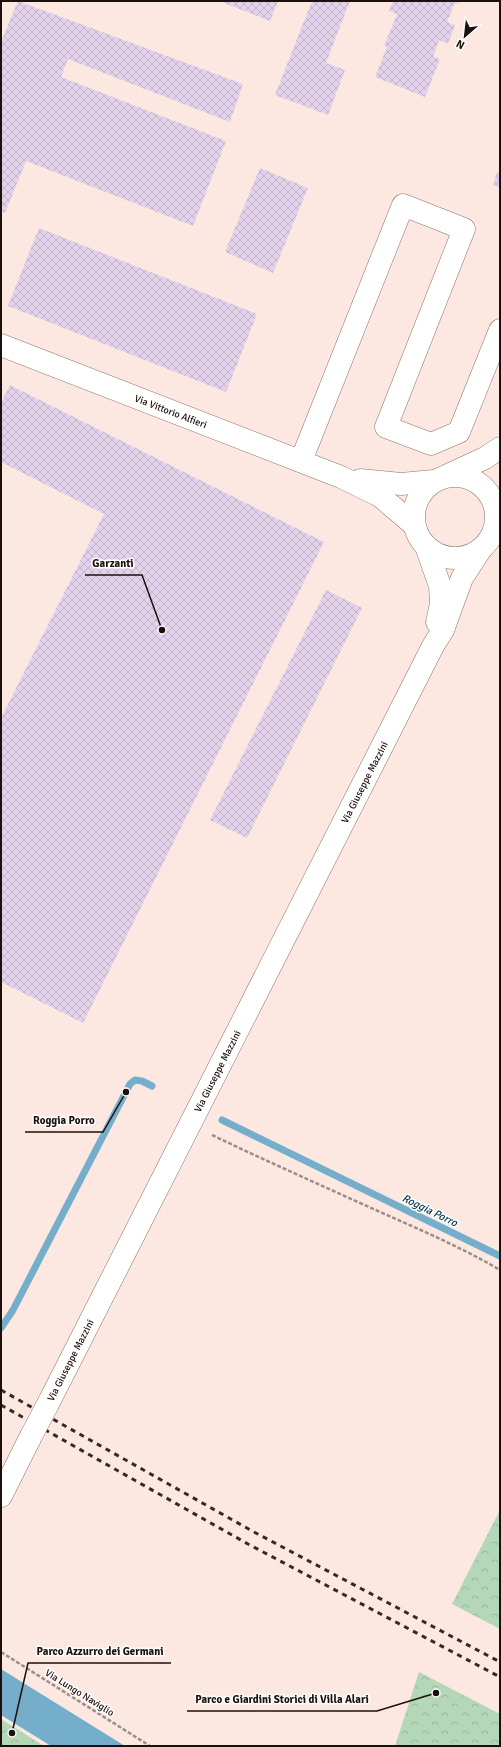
<svg xmlns="http://www.w3.org/2000/svg" width="501" height="1747" font-family="Signika,sans-serif">
  <defs>
    <pattern id="park-crowns" width="20" height="18" patternUnits="userSpaceOnUse"><rect width="20" height="18" fill="#b4d8b7"/><path d="M2 6a3 3 0 1 1 6 0M12 15a3 3 0 1 1 6 0" fill="none" stroke="#9ab89c"/></pattern>
    <pattern id="building-cross-hatch" width="8" height="8" patternUnits="userSpaceOnUse"><rect width="8" height="8" fill="#e3d2ec"/><path d="M0 0l8 8M0 8l8-8" fill="none" stroke="#c2b3c9"/></pattern>
  </defs>
  <rect width="100%" height="100%" fill="#fce8e1"/>
  <!-- park -->
  <g fill="url(#park-crowns)">
    <path d="M500,1510V1629L452,1604Z"/>
    <path d="M419,1672L500,1714V1746H395Z"/>
    <path d="M1,1719L44,1746H1Z"/>
  </g>
  <!-- water -->
  <path fill="#74aecb" d="M1,1669L125,1746H51L1,1715Z"/>
  <g fill="none" stroke-linecap="round" stroke-linejoin="round">
    <!-- stream -->
    <g stroke="#74aecb" stroke-width="7">
      <path d="M222,1120L500,1256"/>
      <path d="M1,1328L13,1310L130,1084L135,1080L142,1081L152,1086"/>
    </g>
  </g>
  <!-- building -->
  <g fill="url(#building-cross-hatch)">
    <path d="M18,1L243,84L230,122L68,59L61,77L226,141L193,226L26,161L5,213L1,211V42Z"/>
    <path d="M219,1H278L270,21Z"/>
    <path d="M312,1H350L326,63L345,70L328,115L275,95Z"/>
    <path d="M393,1H461L454,5L447,22L455,25L448,44L439,40L433,57L440,59L425,97L375,77L387,47L384,46L397,14L389,11Z"/>
    <path d="M260,168L308,188L273,273L225,252Z"/>
    <path d="M497,172L500,174V187L493,185Z"/>
    <path d="M39,228L257,314L226,392L8,306Z"/>
    <path d="M10,385L324,542L83,1023L1,982V718L104,514L1,462V403Z"/>
    <path d="M326,590L362,608L247,838L210,820Z"/>
  </g>
  <g fill="none" stroke-linecap="round" stroke-linejoin="round">
    <defs>
      <g id="minor">
        <path d="M1,345L341,477L380,496L414,525"/>
        <path d="M301,461L403,205L464,229L386,427L431,444L459,432L500,330"/>
        <circle cx="455" cy="517" r="41"/>
        <path d="M446,476L485,458L500,448"/>
        <path d="M360,480L401,484L434,481"/>
        <path d="M426,546L440,586L441,604L437,622"/>
        <path d="M49,1402L433,646L443,630L462,578L481,549"/>
        <path d="M1,1496L30,1438"/>
      </g>
    </defs>
    <!-- minor casing -->
    <use href="#minor" stroke="#8e7267" stroke-width="23"/>
    <!-- path -->
    <g stroke="#9d8d87" stroke-width="2.5" stroke-dasharray="4 2" stroke-linecap="butt">
      <path d="M212,1135C260,1158 309,1180 358,1202C406,1224 454,1243 500,1270"/>
      <path d="M1,1652L150,1746"/>
    </g>
    <!-- minor -->
    <use href="#minor" stroke="#fff" stroke-width="22"/>
    <!-- rail -->
    <g stroke="#362925" stroke-width="3" stroke-dasharray="5 5" stroke-linecap="butt">
      <path d="M1,1390L254,1532L500,1662"/>
      <path d="M1,1405L248,1544L500,1677"/>
    </g>
    <defs>
      <path id="minor-bridge" d="M30,1438L49,1402"/>
    </defs>
    <!-- minor-bridge casing -->
    <use href="#minor-bridge" stroke="#8e7267" stroke-width="23" stroke-linecap="butt"/>
    <!-- minor-bridge -->
    <use href="#minor-bridge" stroke="#fff" stroke-width="22"/>
  </g>
  <g text-anchor="middle" stroke-width="3" stroke-linejoin="round" paint-order="stroke">
    <!-- street labels -->
    <g font-size="10" fill="#1b100c" stroke="#fff">
      <text transform="translate(171 411) rotate(21)" y="4">Via Vittorio Alfieri</text>
      <text transform="translate(364 782) rotate(-63)" y="4">Via Giuseppe Mazzini</text>
      <text transform="translate(217 1071) rotate(-63)" y="4">Via Giuseppe Mazzini</text>
      <text transform="translate(70 1360) rotate(-63)" y="4">Via Giuseppe Mazzini</text>
      <text transform="translate(80 1692) rotate(32)" y="4">Via Lungo Naviglio</text>
    </g>
    <!-- water labels -->
    <g font-size="11" font-style="italic" fill="#03374c" stroke="#fff">
      <text transform="translate(430 1210) rotate(26)" y="4">Roggia Porro</text>
    </g>
  </g>
  <!-- callouts -->
  <path fill="none" stroke="#1b100c" stroke-width="1.5" d="M162 630L142 575H85M126 1092L103 1132H25M12 1733L28 1663H171M436 1693L377 1711H187"/>
  <g fill="#1b100c" stroke="#fff" stroke-width="1.5">
    <circle cx="162" cy="630" r="4"/>
    <circle cx="126" cy="1092" r="4"/>
    <circle cx="12" cy="1733" r="4"/>
    <circle cx="436" cy="1693" r="4"/>
  </g>
  <g font-size="11" text-anchor="middle" font-weight="bold" fill="#1b100c" stroke="#fff" stroke-width="3" stroke-linejoin="round" paint-order="stroke">
    <text x="113" y="567">Garzanti</text>
    <text x="64" y="1124">Roggia Porro</text>
    <text x="100" y="1655">Parco Azzurro dei Germani</text>
    <text x="282" y="1703">Parco e Giardini Storici di Villa Alari</text>
  </g>
  <!-- border -->
  <rect width="501" height="1747" fill="none" stroke="#1b100c" stroke-width="4"/>
  <!-- north arrow -->
  <g transform="translate(465 36) rotate(208)" stroke="#ffffff" stroke-width="3" paint-order="stroke">
  <path d="M0-3L7 15L0 10L-7 15Z" fill="#1b100c"/>
  <text y="-6" font-size="11" font-weight="bold" text-anchor="middle" fill="#1b100c">N</text>
  </g>
</svg>
